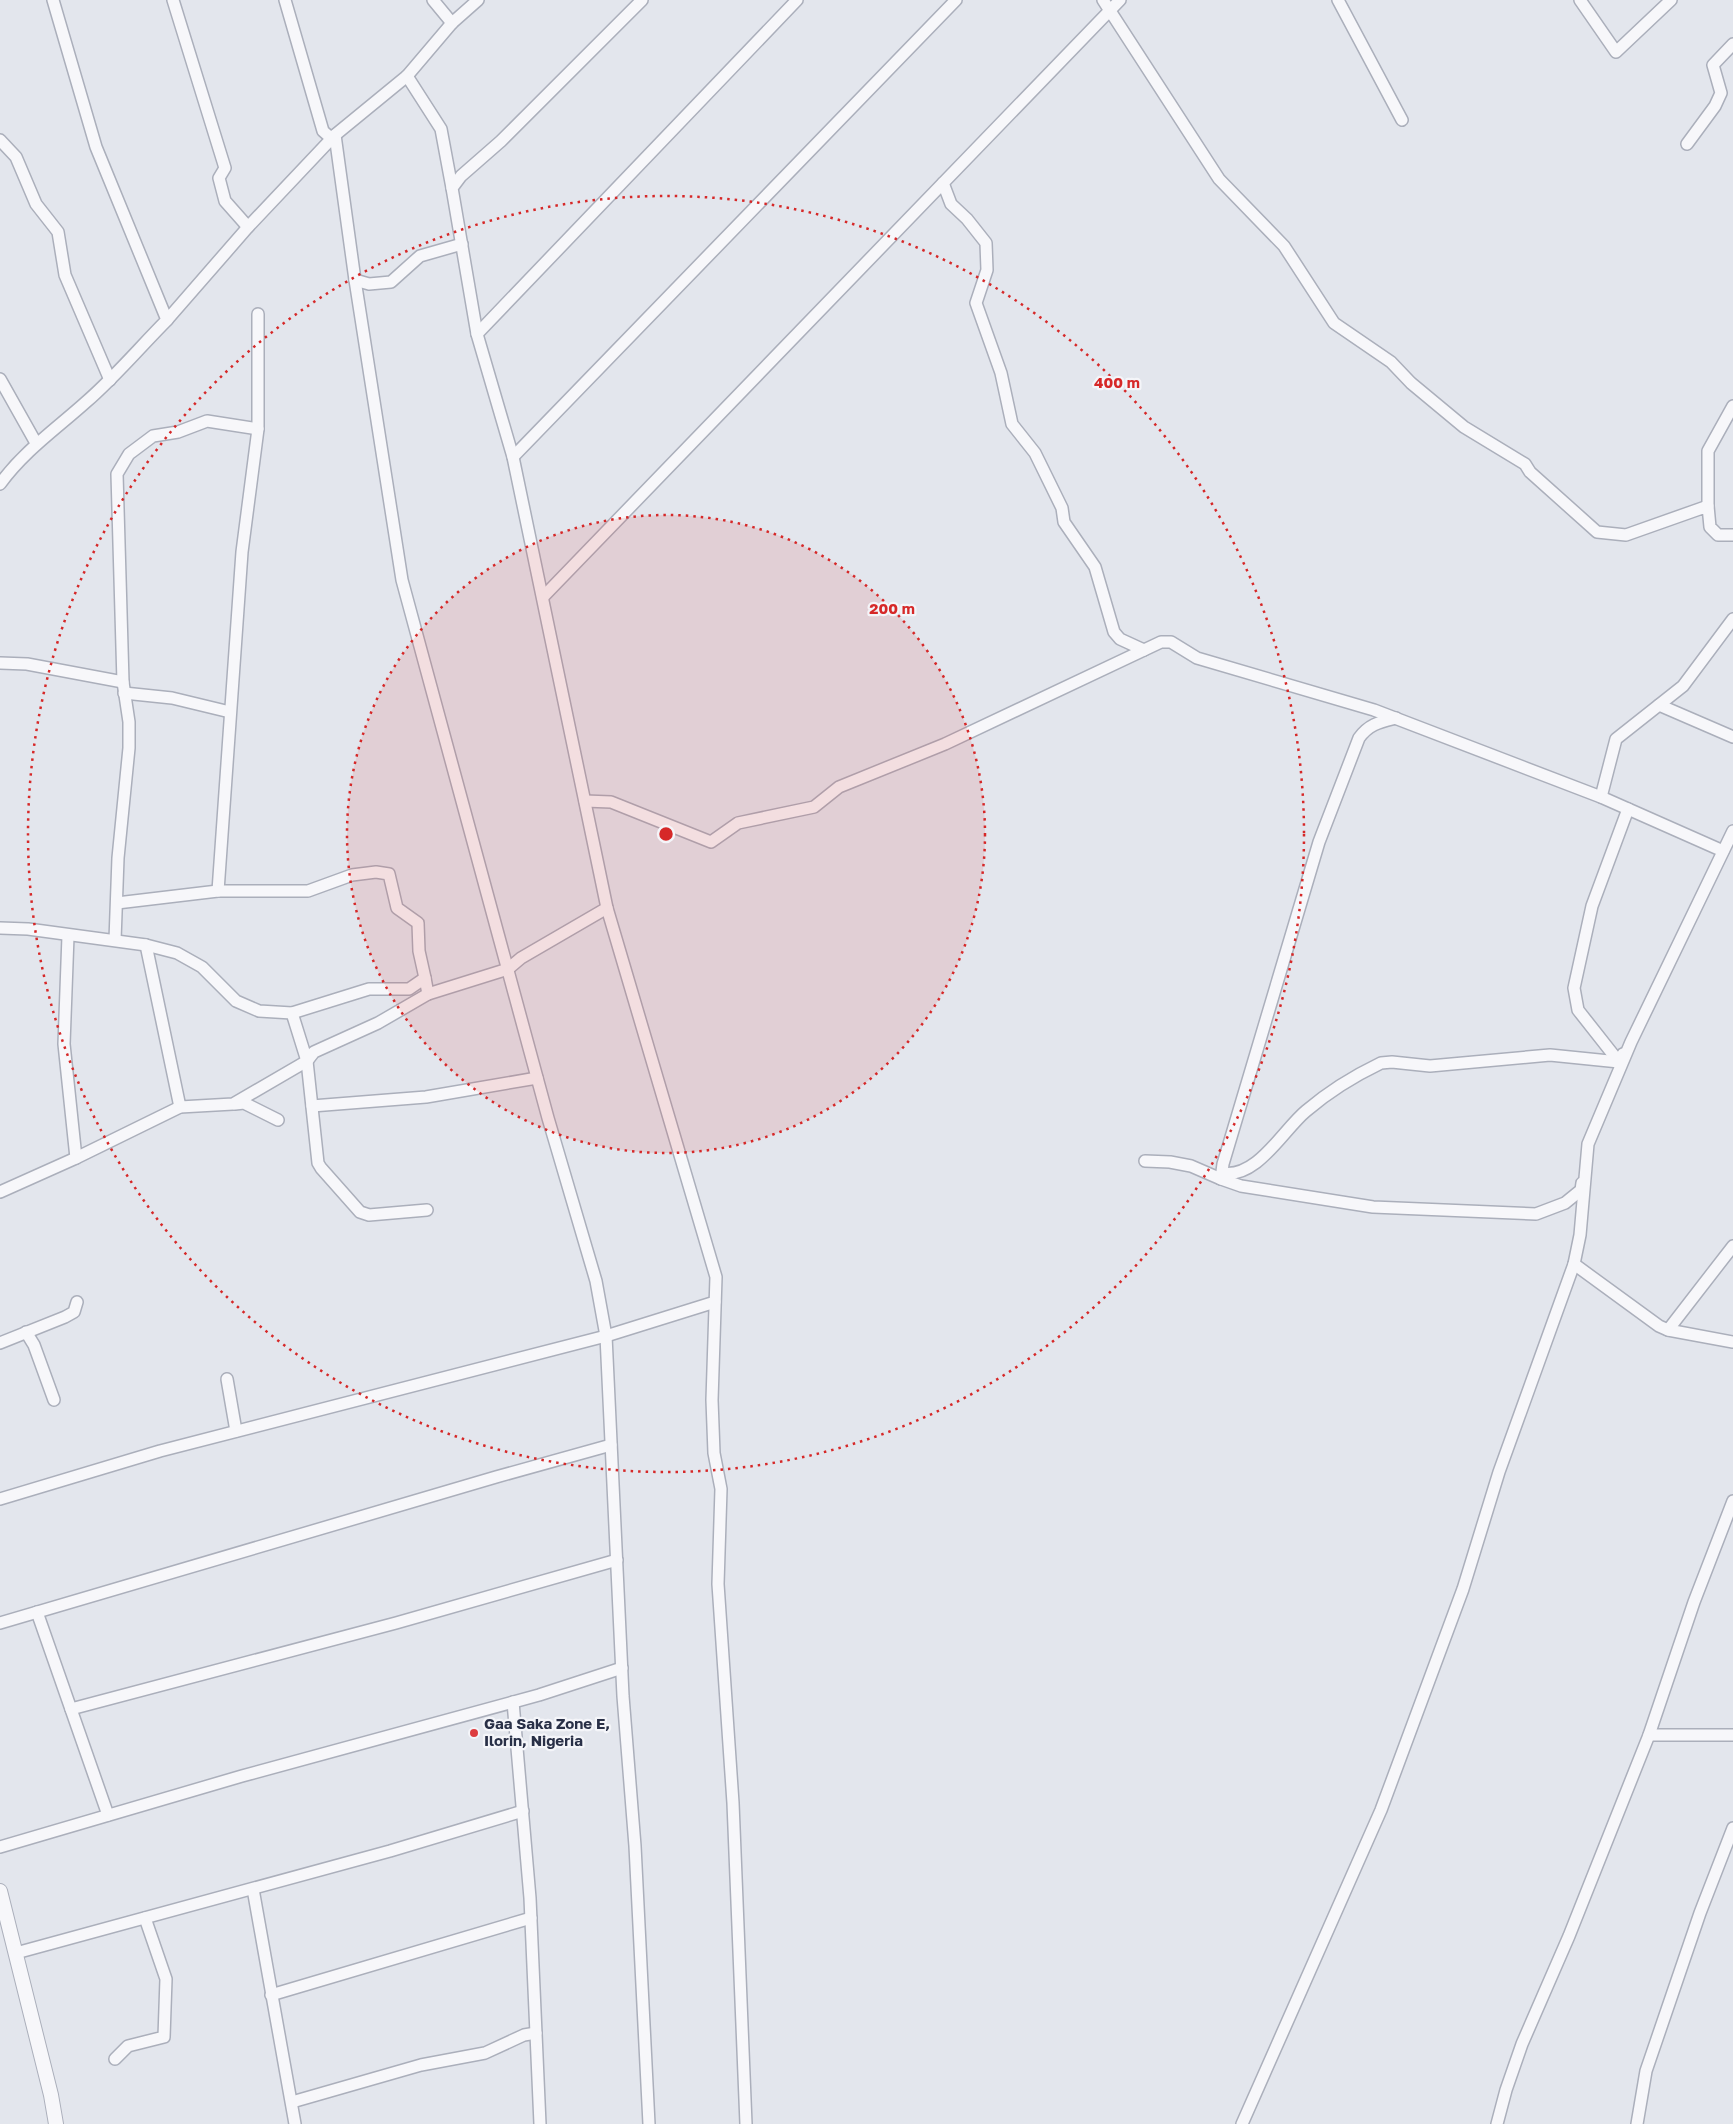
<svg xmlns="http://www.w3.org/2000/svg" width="1733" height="2124" font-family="'Golos Text',sans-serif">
  <rect width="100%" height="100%" fill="#e3e6ed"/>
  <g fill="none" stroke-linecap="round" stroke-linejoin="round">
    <defs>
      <g id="minor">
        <path d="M173,0L225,168L219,178L225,201L248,227"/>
        <path d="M285,0L323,131L332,139"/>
        <path d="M433,0L452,23"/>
        <path d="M642,0L501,141L461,176L452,188L477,334L513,457L607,908L716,1277L712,1400L714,1453L721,1489L718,1584L733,1803L746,2124"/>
        <path d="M1103,0L1219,179L1284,246L1334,323L1391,362L1411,383L1464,427L1525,464L1530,472L1597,532L1626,535L1708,506L1710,527L1718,535H1733"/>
        <path d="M1338,0L1402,120"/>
        <path d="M1580,0L1616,52L1671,0"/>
        <path d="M407,76L441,129L452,188"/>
        <path d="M335,135L355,280L402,580L548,1118L596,1281L606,1336L623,1696L635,1846L649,2124"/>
        <path d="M0,140L16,157L36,204L58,232L65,275L110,380"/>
        <path d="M1687,144L1715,106L1721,93L1713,65L1733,44"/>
        <path d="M943,183L951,204L967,219L986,243L987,270L976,303L1001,373L1012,424L1035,453L1062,508L1064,522L1095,567L1114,632L1120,639L1144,650"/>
        <path d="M355,280L369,284L391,282L420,256L462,244"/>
        <path d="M167,320L248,227L335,135L407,76L452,23L478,0"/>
        <path d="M477,334L797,0"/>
        <path d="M0,379L36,443"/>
        <path d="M513,457L956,0"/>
        <path d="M0,484C24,451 56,429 86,402C115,377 140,347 167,320L96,147L53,0"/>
        <path d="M1708,506V451L1733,406"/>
        <path d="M543,597L1120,0"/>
        <path d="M0,663L27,664L123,682"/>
        <path d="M124,693L172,698L230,712"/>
        <path d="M1659,705L1733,737"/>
        <path d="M1396,718C1380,722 1369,724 1359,738L1319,842L1223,1164L1221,1179L1241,1186L1373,1207L1536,1214L1565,1203L1581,1190L1582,1183"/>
        <path d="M1601,797L1616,739L1683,686L1733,619"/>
        <path d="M585,801L611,802L711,842L738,823L814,807L839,787L945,744L1161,642H1171L1197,658L1374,710L1601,797L1723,851"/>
        <path d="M218,891L242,552L258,429V314"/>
        <path d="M117,903L218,891H308L352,875L376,872L389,874L397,908L418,923L419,951L425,978"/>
        <path d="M0,928L28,929L146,945L177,953L202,967L236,1001L259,1011L292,1013L369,989H409L425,978L428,994"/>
        <path d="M68,936L64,1044L76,1158"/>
        <path d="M115,940L118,858L129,748V722L123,682L117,474L129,454L153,436L178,432L207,421L258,429"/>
        <path d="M146,945L180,1107"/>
        <path d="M292,1013L307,1061L318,1163L321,1168L360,1212L369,1215L427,1210"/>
        <path d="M1619,1062L1578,1010L1574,988L1592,906L1628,809"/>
        <path d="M235,1104L244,1103L278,1120"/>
        <path d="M312,1106L426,1097L537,1078"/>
        <path d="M1145,1161L1170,1162L1191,1166L1221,1179"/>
        <path d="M1222,1173C1257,1179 1283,1130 1306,1111C1327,1093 1356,1075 1381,1063L1392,1062L1430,1066L1550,1055L1619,1062L1623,1054"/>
        <path d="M0,1192L76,1158L180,1107L233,1104L307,1061L314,1052L378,1023L428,994L508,969L521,958L607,908"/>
        <path d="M1574,1264L1659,1326L1668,1330L1733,1342"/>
        <path d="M1668,1330L1733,1246"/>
        <path d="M26,1332L34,1345L54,1400"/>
        <path d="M0,1343L65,1317L74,1312L77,1302"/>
        <path d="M227,1379L236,1431"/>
        <path d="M0,1499L160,1451L606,1336L715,1302"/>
        <path d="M37,1612L108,1815"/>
        <path d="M0,1623L496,1477L611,1445"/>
        <path d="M513,1702L530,1898L540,2124"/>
        <path d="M71,1709L396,1623L617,1560"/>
        <path d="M1649,1735H1733"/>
        <path d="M0,1847L242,1776L539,1695L622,1668"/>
        <path d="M253,1889L295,2124"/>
        <path d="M16,1953L390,1851L523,1811"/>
        <path d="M271,1995L531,1918"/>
        <path d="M115,2059L128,2046L164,2037L166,1979L145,1918"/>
        <path d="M292,2102L421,2065L485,2053L524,2035L536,2033"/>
        <path d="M1242,2124L1381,1810L1463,1589L1499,1472L1574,1264L1580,1235L1588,1144L1631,1042L1733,831"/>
        <path d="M1497,2124L1506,2090L1522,2044L1569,1936L1649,1735L1694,1602L1733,1501"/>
        <path d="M1637,2124L1646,2071L1700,1913L1733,1828"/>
      </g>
      <path id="tertiary" d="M0,1891L51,2095L56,2124"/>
    </defs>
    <!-- minor casing -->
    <use href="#minor" stroke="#abafbb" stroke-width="14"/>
    <!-- tertiary casing -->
    <use href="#tertiary" stroke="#abafbb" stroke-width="16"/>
    <!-- minor -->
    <use href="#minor" stroke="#f7f7fa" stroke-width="11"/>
    <!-- tertiary -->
    <use href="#tertiary" stroke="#f7f7fa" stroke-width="14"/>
  </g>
  <!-- distance rings -->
  <circle cx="666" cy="834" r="319" fill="#d62828" fill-opacity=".12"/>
  <g fill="none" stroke="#d62828" stroke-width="2.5" stroke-dasharray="2.5 5">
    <circle cx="666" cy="834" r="319"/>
    <circle cx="666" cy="834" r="638"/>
  </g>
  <!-- markers -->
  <circle fill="#dd3d3f" stroke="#f4f5f9" stroke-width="2" cx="474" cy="1733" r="5"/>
  <g text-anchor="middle" stroke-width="4.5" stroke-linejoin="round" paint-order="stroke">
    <!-- poi labels -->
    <g font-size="15" font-weight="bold" fill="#293047" stroke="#f4f5f9" text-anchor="start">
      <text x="484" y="1729">Gaa Saka Zone E,<tspan x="484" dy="17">Ilorin, Nigeria</tspan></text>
    </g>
  </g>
  <circle cx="666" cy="834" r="8" fill="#d62828" stroke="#f4f5f9" stroke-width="2.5"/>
  <g font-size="15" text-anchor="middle" font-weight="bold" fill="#d62828" stroke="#f4f5f9" stroke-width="4.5" stroke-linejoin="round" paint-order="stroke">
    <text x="1117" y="388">400 m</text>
    <text x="892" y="614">200 m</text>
  </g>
</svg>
